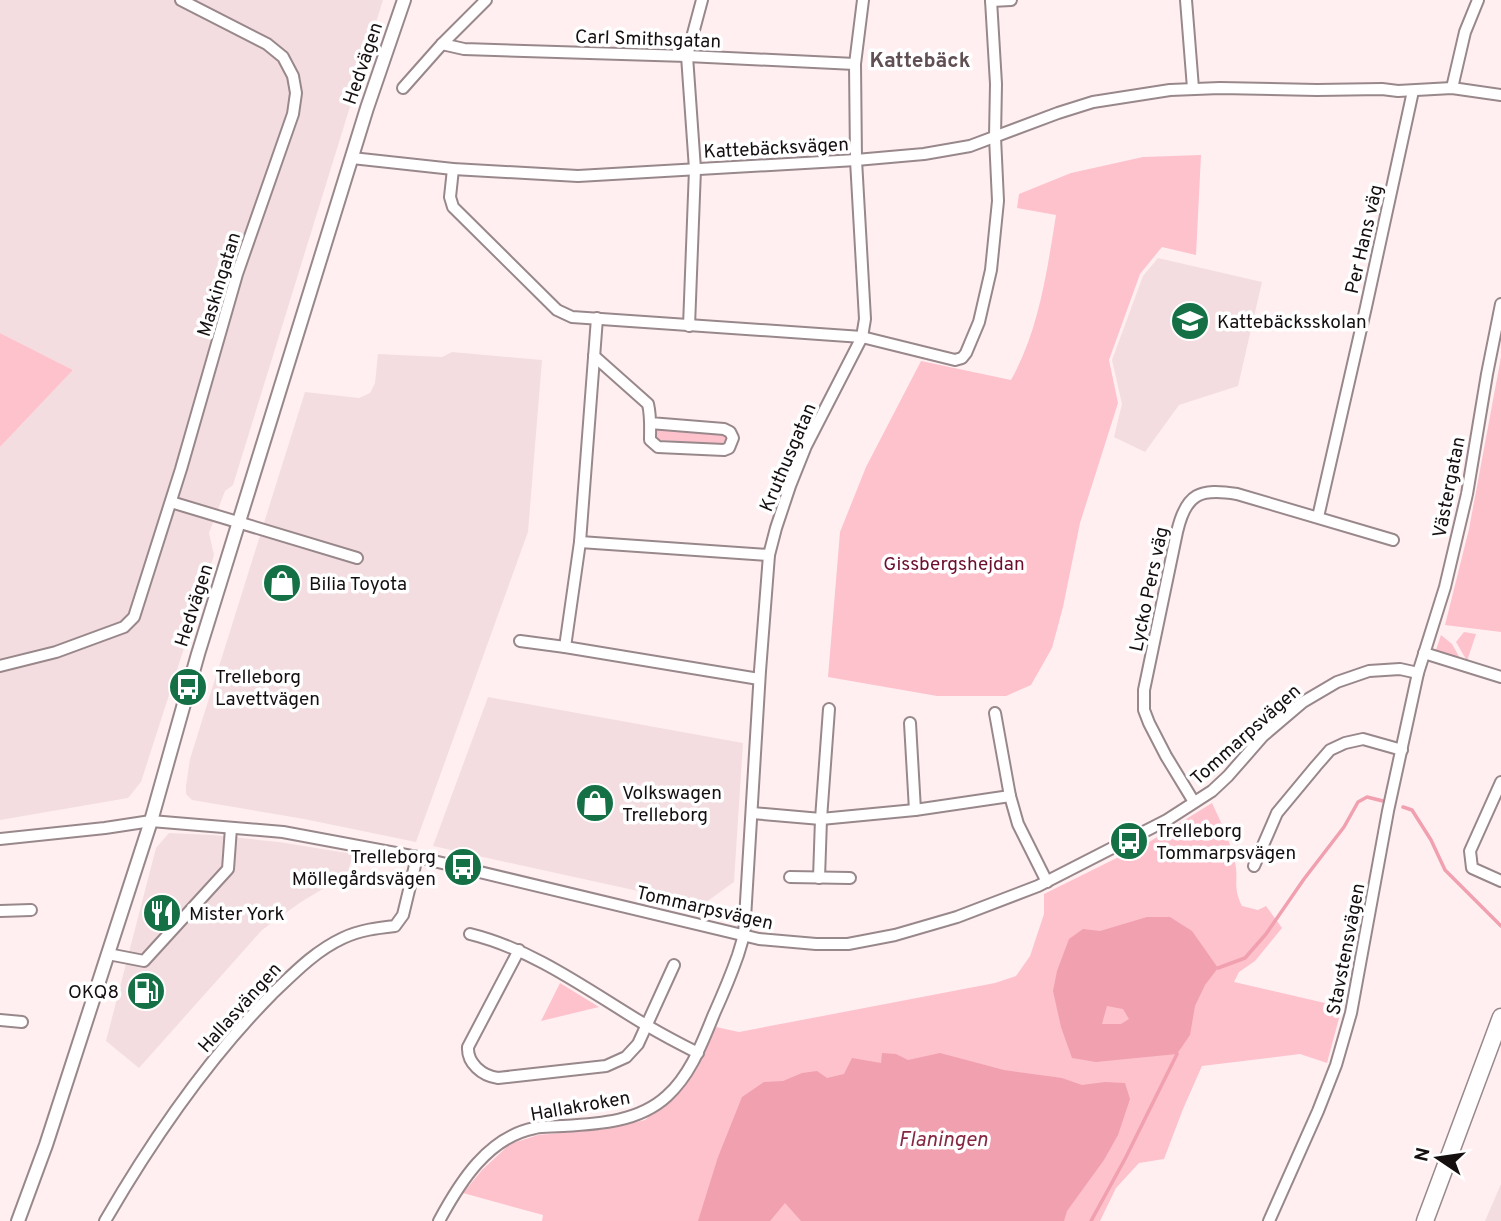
<svg xmlns="http://www.w3.org/2000/svg" width="1501" height="1221" font-family="Overpass,sans-serif">
  <rect width="100%" height="100%" fill="#ffeff1"/>
  <!-- built -->
  <g fill="#f3dde0">
    <path d="M0,0H383L233,485L225,491L209,533L214,555L141,782L128,798L0,820V447L73,370L0,333Z"/>
    <path d="M1158,258L1262,282L1238,386L1179,405L1145,452L1114,437L1122,404L1112,360L1143,276Z"/>
    <path d="M452,352L542,360L528,532L416,842L304,819L192,800L186,794V786L190,759L305,392L359,398L370,393L375,383L378,354L442,357Z"/>
    <path d="M488,697L743,743L734,882L702,905L433,846Z"/>
    <path d="M169,833L212,835L279,842L353,854L346,879L336,881L301,902L262,930L139,1068L106,1041L156,848Z"/>
    <path d="M1501,1184V1221H1485Z"/>
  </g>
  <!-- green -->
  <g fill="#fec2cd">
    <path d="M1201,155L1196,255L1162,247L1140,274L1109,360L1118,403L1080,523L1063,607L1052,648L1031,685L1006,696H937L828,677L840,532L866,467L921,361L1011,380C1039,330 1047,271 1056,215L1017,208L1019,194L1071,173L1143,157Z"/>
    <path d="M0,333L73,370L0,447Z"/>
    <path d="M1501,357V632L1445,625L1469,529Z"/>
    <path d="M659,428L724,433L726,436L725,442L722,444L658,440L654,437L655,432Z"/>
    <path d="M1464,632L1476,634L1467,661L1456,642Z"/>
    <path d="M1441,635L1452,644L1461,660L1436,650Z"/>
    <path d="M1212,803C1221,822 1230,841 1235,862C1239,880 1232,886 1242,906L1258,910L1266,906L1282,928L1255,961L1239,972L1234,982L1342,1007L1327,1063L1300,1054L1202,1066L1183,1109L1164,1159L1139,1163L1116,1188L1100,1221H542L543,1215L463,1193L482,1170L510,1144L538,1135L605,1129L645,1120L686,1084L716,1027L739,1032L995,983L1016,976L1030,956L1044,914V894L1149,842Z"/>
    <path d="M560,983L599,1007L541,1021Z"/>
  </g>
  <!-- water -->
  <g fill="#f1a0b0" fill-rule="evenodd">
    <path d="M1147,917H1170L1192,931L1218,968L1205,985L1195,1006L1190,1035L1177,1054L1096,1062L1072,1058L1061,1027L1053,991L1057,971L1069,939L1083,929L1100,931ZM1107,1006L1123,1009L1129,1019L1121,1024H1102Z"/>
    <path d="M882,1053L896,1054L908,1060L940,1053L1004,1070L1062,1078L1082,1085L1105,1082L1125,1083L1130,1099L1118,1135L1104,1160L1067,1211L1064,1221H801L785,1203L770,1221H698L718,1157L742,1097L764,1082L783,1081L802,1073L817,1071L827,1078L844,1074L852,1058L881,1063Z"/>
  </g>
  <g fill="none" stroke-linecap="round" stroke-linejoin="round">
    <!-- stream -->
    <g stroke="#f1a0b0" stroke-width="3.5">
      <path d="M1403,807L1412,810L1431,840L1445,870L1501,926"/>
      <path d="M1218,968L1245,958L1266,934L1304,879L1344,827L1358,802L1367,797L1383,801"/>
      <path d="M1091,1221L1126,1157L1177,1054"/>
    </g>
    <defs>
      <g id="minor">
        <path d="M1186,0L1193,88"/>
        <path d="M991,1L1011,0"/>
        <path d="M442,44L464,49L687,56L855,64"/>
        <path d="M403,88L442,44L486,0"/>
        <path d="M1452,88L1465,32L1478,0"/>
        <path d="M352,158L453,169L578,176L856,160L924,154L970,146L1058,113L1093,102L1170,90L1220,88L1317,90L1382,89L1398,91L1452,88L1501,95"/>
        <path d="M453,169L450,197L453,207L557,310L572,317L862,337L955,360L962,358L966,353L979,322L991,270L998,201L995,137L996,84L991,0"/>
        <path d="M689,326L695,169L687,56L702,0"/>
        <path d="M594,356L648,404C651,416 650,427 650,440L658,447L724,450L729,448L733,438L730,432L724,429L650,423"/>
        <path d="M171,502L357,558"/>
        <path d="M1318,517L1366,307L1413,91"/>
        <path d="M580,542L769,555"/>
        <path d="M520,641L565,647L759,679"/>
        <path d="M565,647L580,542L597,318"/>
        <path d="M1424,653L1501,677"/>
        <path d="M0,666L56,652L124,627L134,617L181,469L237,274L293,114L296,93L293,76L283,57L267,44L181,0"/>
        <path d="M995,713L1010,796L1018,824L1047,882"/>
        <path d="M910,723L915,810"/>
        <path d="M1501,782L1470,851L1472,868L1501,881"/>
        <path d="M1194,802L1166,756L1149,723L1144,710V690L1177,532C1186,493 1200,488 1237,494L1393,540"/>
        <path d="M752,813L821,819L915,810L1010,796"/>
        <path d="M0,839L105,828L151,821L283,832L417,857L759,939L816,944H848L895,935L957,917L1038,886L1167,820L1212,791L1228,776L1263,736L1303,702L1337,682L1369,671L1400,669L1418,673"/>
        <path d="M1254,866L1277,813L1316,766L1330,750L1345,743L1363,739L1402,750"/>
        <path d="M790,877L850,878"/>
        <path d="M819,878L821,819L829,709"/>
        <path d="M0,911L31,910"/>
        <path d="M470,934C535,950 589,991 646,1025C663,1035 680,1044 698,1053"/>
        <path d="M519,950L468,1047C467,1063 482,1076 498,1078L606,1066L626,1057L638,1044L674,965"/>
        <path d="M108,954L144,961L228,869L231,828"/>
        <path d="M0,1020L22,1022"/>
        <path d="M105,1221C152,1140 206,1061 272,994C294,973 315,951 343,938C360,930 377,928 395,926L403,915L417,857"/>
        <path d="M439,1221C460,1182 488,1137 535,1128C544,1126 553,1127 562,1126C598,1124 639,1122 667,1096C691,1074 702,1043 714,1014C723,994 731,975 738,955L744,935L760,671L769,555L776,528L790,486L806,446L862,337L865,319L856,160L855,64L863,0"/>
        <path d="M1269,1221L1318,1111L1336,1065L1351,1013L1388,811L1418,673L1445,587L1467,494L1487,374L1501,304"/>
      </g>
      <path id="major" d="M18,1221L46,1145L151,821L198,654L367,108L404,0"/>
      <path id="highway" d="M1425,1221L1501,1017"/>
    </defs>
    <!-- minor casing -->
    <use href="#minor" stroke="#99888b" stroke-width="14"/>
    <!-- major casing -->
    <use href="#major" stroke="#99888b" stroke-width="16"/>
    <!-- highway casing -->
    <use href="#highway" stroke="#99888b" stroke-width="19"/>
    <!-- minor -->
    <use href="#minor" stroke="#fff" stroke-width="10"/>
    <!-- major -->
    <use href="#major" stroke="#fff" stroke-width="12"/>
    <!-- highway -->
    <use href="#highway" stroke="#fff" stroke-width="16"/>
  </g>
  <!-- icons -->
  <defs>
    <symbol id="school-disc" viewBox="-11 -11 22 22"><circle r="9.5" fill="#157145" stroke="#fff"/><path d="M0-5L7-2L0 1L-7-2ZM-4 1L0 2.5L4 1V4Q0 6-4 4Z" fill="#fff"/></symbol>
    <symbol id="shop-disc" viewBox="-11 -11 22 22"><circle r="9.5" fill="#157145" stroke="#fff"/><path d="M-5-2.5h2.3a2.7 3.5 0 0 1 5.4 0H5L5.5 6h-11ZM-1.5-2.5h3a1.5 2.3 0 0 0-3 0Z" fill="#fff"/></symbol>
    <symbol id="bus-disc" viewBox="-11 -11 22 22"><circle r="9.5" fill="#157145" stroke="#fff"/><path d="M-5-6H5V4H4V6H2V4H-2V6H-4V4H-5ZM-3.5-4V0h7V-4ZM-3.5 1.2v1.5H-2V1.2ZM2 1.2v1.5H3.5V1.2Z" fill="#fff"/></symbol>
    <symbol id="restaurant-disc" viewBox="-11 -11 22 22"><circle r="9.5" fill="#157145" stroke="#fff"/><path d="M-5-6h1v4h1v-4h1v4h1v-4h1v5L-1.5 .5V6h-2V.5L-5-1ZM5-6V6H3V1.5H1.5Q1.5-4 5-6Z" fill="#fff"/></symbol>
    <symbol id="fuel-disc" viewBox="-11 -11 22 22"><circle r="9.5" fill="#157145" stroke="#fff"/><path d="M-5.5-6h7V0h2V4h1.3V-2.5L3-4.5l.8-.8L6-3V5H2.5V1h-1V6h-7ZM-4.2-4.7v3.2H.2V-4.7Z" fill="#fff"/></symbol>
  </defs>
  <g fill-rule="evenodd">
    <use href="#school-disc" x="1168" y="299" width="44" height="44"/>
    <use href="#shop-disc" x="260" y="561" width="44" height="44"/>
    <use href="#bus-disc" x="166" y="665" width="44" height="44"/>
    <use href="#shop-disc" x="573" y="781" width="44" height="44"/>
    <use href="#bus-disc" x="1107" y="819" width="44" height="44"/>
    <use href="#bus-disc" x="441" y="845" width="44" height="44"/>
    <use href="#restaurant-disc" x="140" y="891" width="44" height="44"/>
    <use href="#fuel-disc" x="124" y="969" width="44" height="44"/>
  </g>
  <g text-anchor="middle" stroke-width="7" stroke-linejoin="round" paint-order="stroke">
    <!-- street labels -->
    <g font-size="19" fill="#150f10" stroke="#fff">
      <text transform="translate(648 38) rotate(2)" y="7">Carl Smithsgatan</text>
      <text transform="translate(362 63) rotate(-71)" y="7">Hedvägen</text>
      <text transform="translate(776 147) rotate(-3)" y="7">Kattebäcksvägen</text>
      <text transform="translate(1363 239) rotate(-77)" y="7">Per Hans väg</text>
      <text transform="translate(218 284) rotate(-73)" y="7">Maskingatan</text>
      <text transform="translate(787 457) rotate(-67)" y="7">Kruthusgatan</text>
      <text transform="translate(1448 487) rotate(-79)" y="7">Västergatan</text>
      <text transform="translate(1148 589) rotate(-78)" y="7">Lycko Pers väg</text>
      <text transform="translate(193 605) rotate(-72)" y="7">Hedvägen</text>
      <text transform="translate(1245 734) rotate(-42)" y="7">Tommarpsvägen</text>
      <text transform="translate(705 907) rotate(13)" y="7">Tommarpsvägen</text>
      <text transform="translate(1345 949) rotate(-79)" y="7">Stavstensvägen</text>
      <text transform="translate(239 1007) rotate(-48)" y="7">Hallasvängen</text>
      <text transform="translate(580 1105) rotate(-10)" y="7">Hallakroken</text>
    </g>
    <!-- poi labels -->
    <g font-size="19" fill="#150f10" stroke="#fff" text-anchor="start">
      <text x="1217" y="328">Kattebäcksskolan</text>
      <text x="309" y="590">Bilia Toyota</text>
      <text x="215" y="683">Trelleborg<tspan x="215" dy="22">Lavettvägen</tspan></text>
      <text x="622" y="799">Volkswagen<tspan x="622" dy="22">Trelleborg</tspan></text>
      <text x="1156" y="837">Trelleborg<tspan x="1156" dy="22">Tommarpsvägen</tspan></text>
      <text x="436" y="863" text-anchor="end">Trelleborg<tspan x="436" dy="22">Möllegårdsvägen</tspan></text>
      <text x="189" y="920">Mister York</text>
      <text x="119" y="998" text-anchor="end">OKQ8</text>
    </g>
    <!-- park labels -->
    <g font-size="19" fill="#6c0d2f" stroke="#fff">
      <text x="954" y="570">Gissbergshejdan</text>
    </g>
    <!-- neighbourhood labels -->
    <g font-size="21" font-weight="bold" fill="#605053" stroke="#fff">
      <text x="920" y="67">Kattebäck</text>
    </g>
    <!-- water labels -->
    <g font-size="21" font-style="italic" fill="#862944" stroke="#fff">
      <text x="943" y="1146">Flaningen</text>
    </g>
  </g>
  <!-- north arrow -->
  <g transform="translate(1438 1158) rotate(283)" stroke="#ffffff" stroke-width="5" paint-order="stroke">
  <path d="M0-5L12 26L0 18L-12 26Z" fill="#150f10"/>
  <text y="-10" font-size="19" font-weight="bold" text-anchor="middle" fill="#150f10">N</text>
  </g>
</svg>
